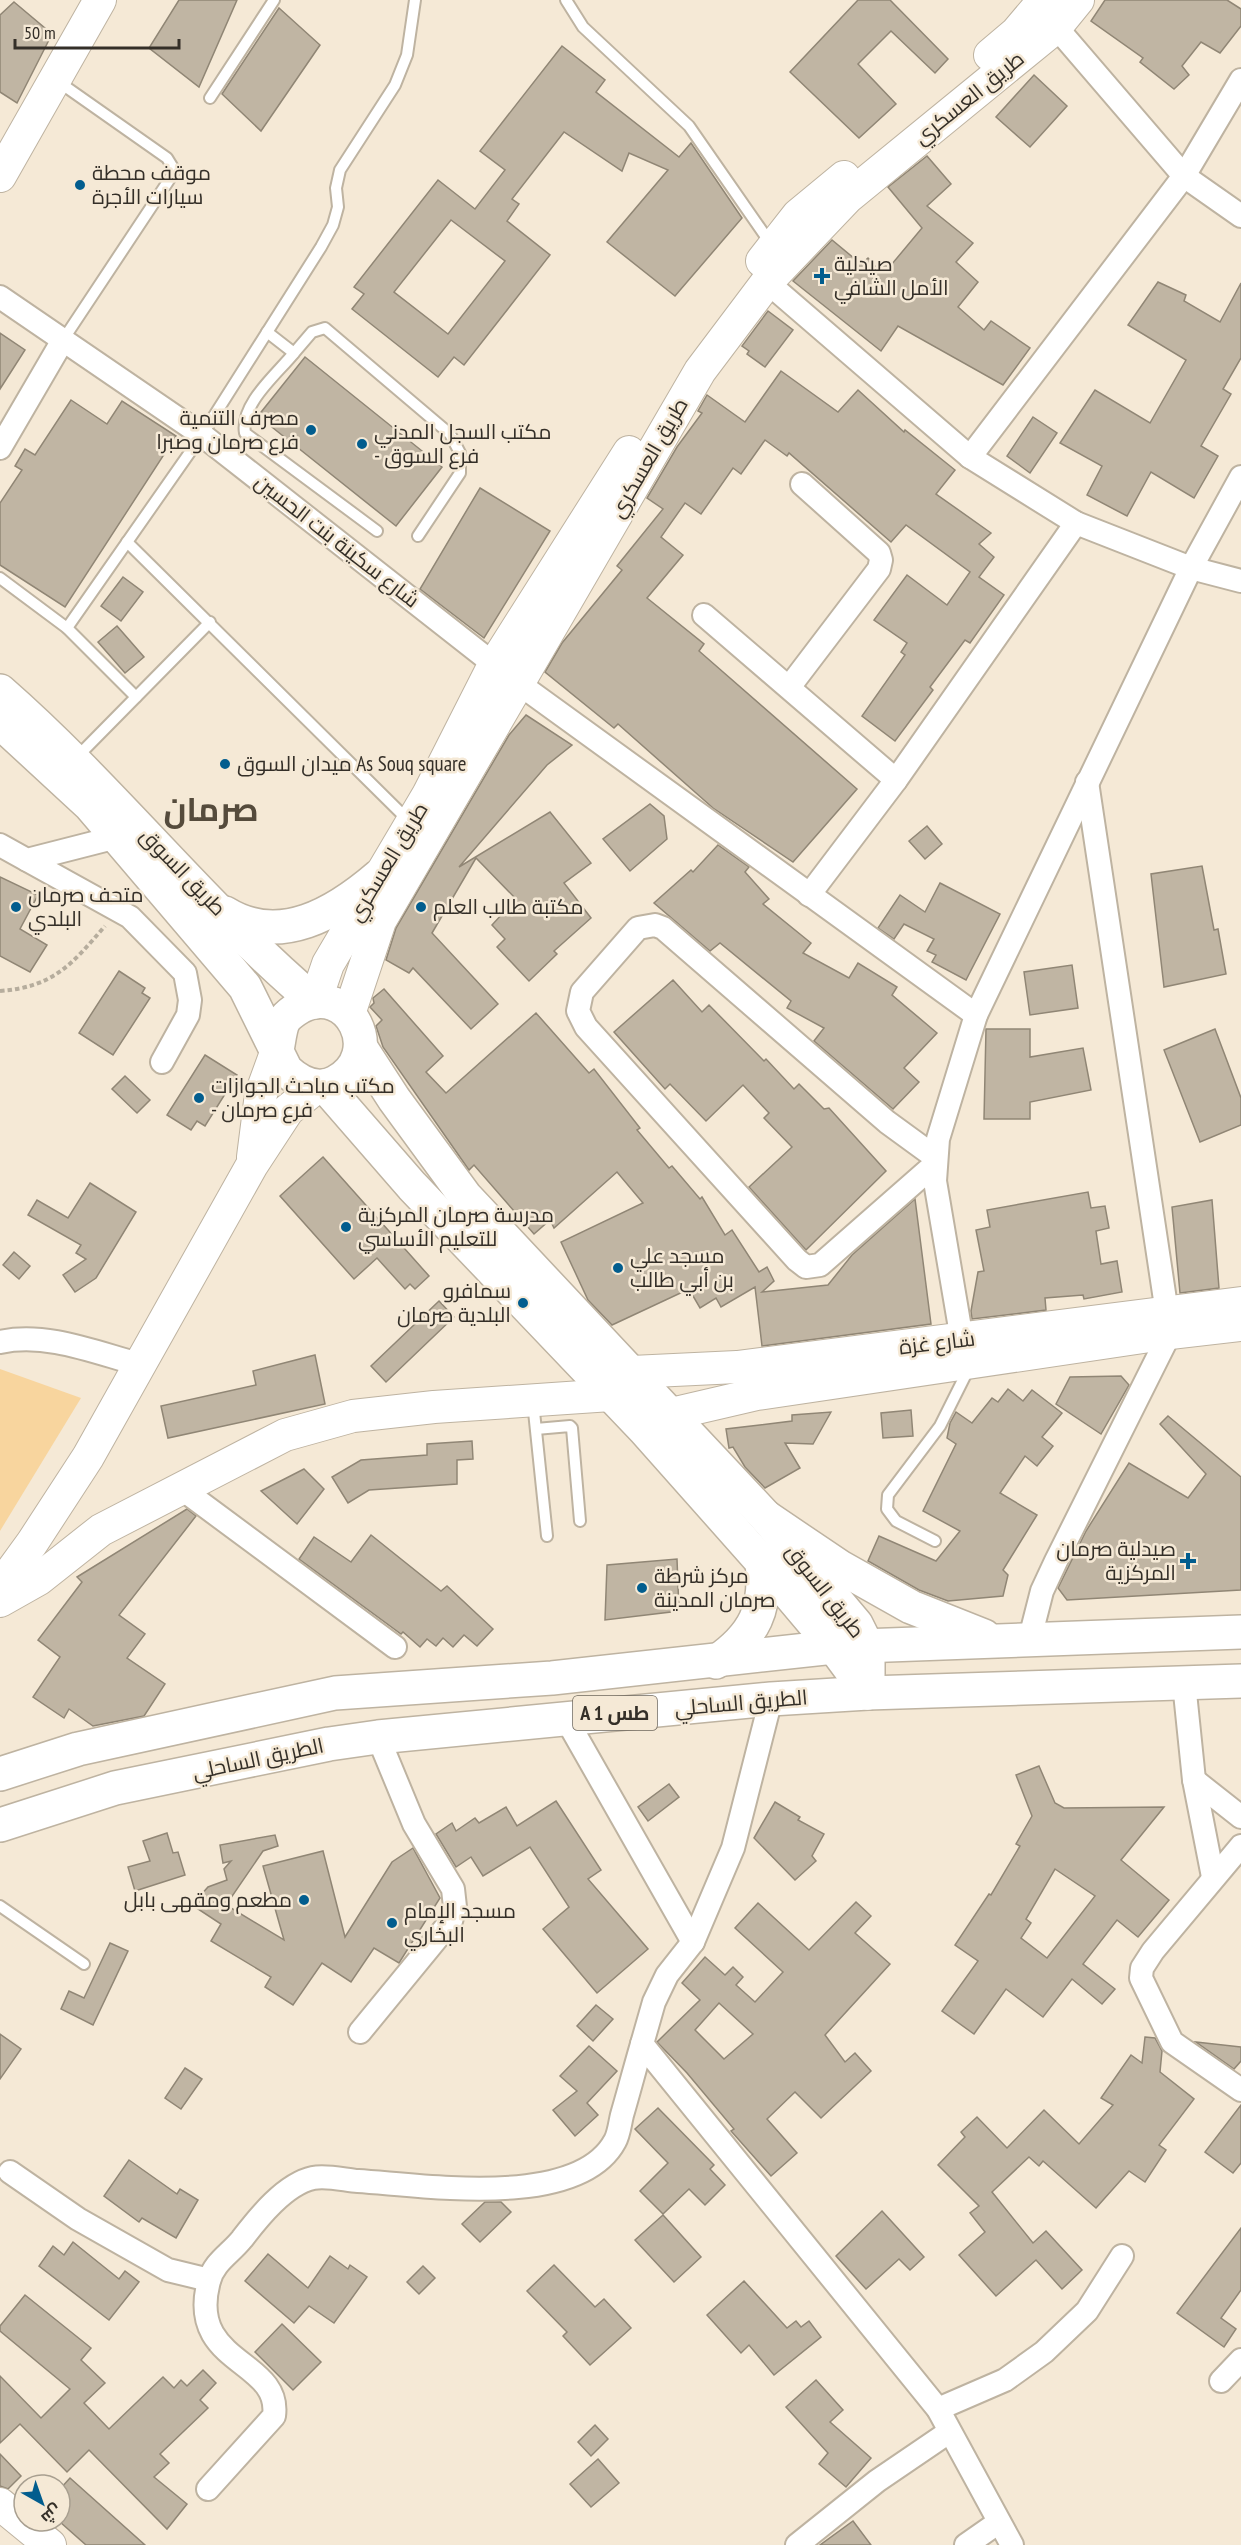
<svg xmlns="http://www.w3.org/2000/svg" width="1241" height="2545" font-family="'PT Sans Narrow',Cairo,sans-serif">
  <rect width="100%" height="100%" fill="#f5e9d6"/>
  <!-- green -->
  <path fill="#f8d59e" d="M0,1369L81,1398L0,1531Z"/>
  <!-- building -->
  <g fill="#c0b5a3" stroke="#908675" stroke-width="1.5" fill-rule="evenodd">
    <path d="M179,0H237L199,87L149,48Z"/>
    <path d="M858,0H890L948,59L935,73L891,31L858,64L896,104L859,138L790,72Z"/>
    <path d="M1105,0H1227L1241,9V26L1220,53L1201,42L1182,66L1189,75L1174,89L1140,62L1143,58L1091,21Z"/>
    <path d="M14,2L52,34L17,103L0,92V15Z"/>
    <path d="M279,8L320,45L261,131L222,94Z"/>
    <path d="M562,46L605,80L596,92L679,157L691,143L742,218L675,296L607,242L668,170L629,153L622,171L564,132L512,199L519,204L507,221L550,255L464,365L454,357L438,377L352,309L364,294L354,287L438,180L475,209L505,170L480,151ZM451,220L505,261L448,334L394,292Z"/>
    <path d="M1034,75L1067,106L1030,147L996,117Z"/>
    <path d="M927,156L951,184L927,206L973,243L956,262L978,282L958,307L984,330L991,321L1030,348L1003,385L898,326L881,351L793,281L832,240L861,264L868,258L876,267L888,260L892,264L922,228L888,187Z"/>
    <path d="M1158,282L1186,295L1184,301L1220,322L1241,283V358L1223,389L1231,394L1201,446L1218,456L1194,498L1151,472L1127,516L1087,495L1102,466L1060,443L1095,390L1150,423L1186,360L1128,325Z"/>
    <path d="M768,311L793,330L765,367L747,354L749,351L742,346Z"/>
    <path d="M0,333L25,350L0,389Z"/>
    <path d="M305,357L442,467L396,526L258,416Z"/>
    <path d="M781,371L838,412L858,390L904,432L905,430L955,470L936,494L991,533L979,544L994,557L979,577L1004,595L970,643L965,640L930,687L933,690L895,741L862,716L905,655L901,652L907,643L874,620L907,575L947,605L970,572L906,525L891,542L789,453L787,456L765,440L741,474L733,468L701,514L685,503L661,537L683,555L647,598L704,644L699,651L857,789L793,862L713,808L618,724L614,728L545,672L562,643L622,570L617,566L663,509L647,498L677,447L702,413L698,411L707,395L745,422Z"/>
    <path d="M71,400L107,424L122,401L176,436L65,607L0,565V503L22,470L15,466L25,449L35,455Z"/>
    <path d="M1033,417L1057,433L1030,473L1007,456Z"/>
    <path d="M480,488L550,531L484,638L420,589Z"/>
    <path d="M123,577L143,592L121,621L101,606Z"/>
    <path d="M117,626L144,657L125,673L98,642Z"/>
    <path d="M526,715L572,745L547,765L459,867L550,812L591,863L564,883L591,918L554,951L557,954L529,981L497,947L505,939L492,925L516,899L476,858L432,933L498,1004L471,1029L413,968L409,973L386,960L396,928L509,735Z"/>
    <path d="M650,804L664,816L667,839L630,871L603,839Z"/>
    <path d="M927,826L942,844L925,859L909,841Z"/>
    <path d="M718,845L749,867L745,872L769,899L763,904L811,943L803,953L849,978L858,963L897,987L892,995L937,1033L904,1068L919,1082L893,1109L814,1041L824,1028L787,1008L791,1001L720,943L710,951L654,903L691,870L693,872Z"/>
    <path d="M1202,866L1214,930L1218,929L1226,974L1164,987L1151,874Z"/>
    <path d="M0,877L38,895L20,929L47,945L30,972L0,956Z"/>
    <path d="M940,883L1000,914L966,980L932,962L936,955L927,951L934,939L904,924L894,939L878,928L900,895L925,912Z"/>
    <path d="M1072,965L1078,1008L1030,1015L1024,972Z"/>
    <path d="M119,971L145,988L142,993L150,998L113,1055L79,1033Z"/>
    <path d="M673,980L702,1012L709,1005L764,1061L766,1059L794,1089L799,1084L824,1109L829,1108L886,1171L806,1250L749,1187L792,1147L764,1118L769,1113L743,1085L706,1121L670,1084L665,1089L614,1032Z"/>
    <path d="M384,989L443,1056L426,1072L446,1093L536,1013L589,1073L594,1069L640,1128L637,1130L669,1168L672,1166L700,1199L702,1197L725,1235L732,1230L759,1272L767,1267L774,1281L762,1292L828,1285L852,1255L915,1199L931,1324L762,1346L755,1287L721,1307L716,1298L700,1308L689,1289L612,1325L588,1300L561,1242L643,1203L617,1172L554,1228L550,1220L534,1234L474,1165L469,1170L383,1047L376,1026L382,1020L370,1007L374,1003L373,998Z"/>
    <path d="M986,1029H1030V1057L1083,1048L1091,1090L1030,1102V1119H984Z"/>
    <path d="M1215,1029L1241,1098V1125L1200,1142L1164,1050Z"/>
    <path d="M205,1055L237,1075L205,1126L197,1121L191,1130L167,1115Z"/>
    <path d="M125,1076L150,1100L137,1113L112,1089Z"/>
    <path d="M323,1157L429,1276L415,1289L410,1284L405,1289L377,1258L354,1279L280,1196Z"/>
    <path d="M90,1183L136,1212L96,1278L75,1292L63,1275L86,1259L76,1253L81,1245L28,1215L37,1200L68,1218Z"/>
    <path d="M1088,1192L1091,1208L1105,1206L1109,1228L1096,1231L1101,1264L1117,1261L1122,1292L1084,1299L1083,1295L1045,1298L1046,1310L972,1319L971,1311L978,1272L984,1271L976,1230L990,1227L987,1210Z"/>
    <path d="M1212,1200L1219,1288L1180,1293L1172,1207Z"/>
    <path d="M14,1252L30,1266L19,1279L3,1265Z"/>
    <path d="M439,1301L454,1317L386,1382L371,1366Z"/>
    <path d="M315,1355L325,1404L168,1438L161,1406L256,1385L253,1371Z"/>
    <path d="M1121,1376L1129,1385L1101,1434L1056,1404L1070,1377Z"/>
    <path d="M1008,1389L1023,1401L1032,1390L1062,1413L1042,1437L1053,1446L1037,1466L1025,1456L1000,1493L1037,1515L1003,1570L1008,1575L1003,1596L948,1601L919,1590L868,1561L879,1536L936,1561L960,1531L923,1511L956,1444L947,1438L950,1423L956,1412L972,1423L992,1398L998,1402Z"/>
    <path d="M911,1410L913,1436L883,1438L881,1413Z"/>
    <path d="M831,1412L813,1444L785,1443L800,1468L765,1488L745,1467L733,1447L729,1448L726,1429L792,1421V1415Z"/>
    <path d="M1168,1416L1241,1477V1590L1067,1600L1058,1588L1086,1531L1129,1463L1188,1498L1206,1474L1160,1424Z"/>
    <path d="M472,1441L473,1459L457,1460V1484L369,1490L348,1503L332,1477L361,1460L427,1455V1444Z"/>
    <path d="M304,1469L324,1489L297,1524L261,1491Z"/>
    <path d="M187,1509L196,1516L119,1615L145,1634L127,1658L165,1684L144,1716L93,1726L69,1709L64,1718L33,1697L60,1657L38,1640L82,1582L77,1577Z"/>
    <path d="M371,1535L441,1591L447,1586L493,1629L477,1646L464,1635L453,1647L443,1638L436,1646L427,1639L420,1647L403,1632L401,1634L299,1559L314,1537L351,1562Z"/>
    <path d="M677,1559L679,1611L605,1620L607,1565Z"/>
    <path d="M1039,1766L1055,1803L1064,1808L1164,1807L1121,1860L1169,1900L1138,1937L1117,1920L1083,1964L1115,1989L1102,2004L1072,1979L1043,2017L1006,1989L974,2034L942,2011L978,1961L955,1945L989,1894L991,1895L1020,1846L1016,1844L1032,1816L1016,1775ZM1055,1869L1095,1896L1047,1958L1021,1938L1031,1923L1026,1919Z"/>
    <path d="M669,1784L679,1797L648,1821L638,1807Z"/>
    <path d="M556,1801L601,1870L588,1879L648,1949L597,1993L543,1929L569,1907L530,1847L483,1876L471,1857L456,1867L436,1834L452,1823L456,1831L475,1818L479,1823L506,1807L517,1826Z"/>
    <path d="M775,1802L800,1817L798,1820L824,1834L812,1856L816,1861L795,1880L754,1838Z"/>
    <path d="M167,1833L173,1853L178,1852L185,1875L135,1891L128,1867L150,1861L143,1841Z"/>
    <path d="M275,1835L278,1846L263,1851L226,1905L284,1940L263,1866L323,1851L345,1937L392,1862L413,1848L440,1898L399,1963L374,1948L351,1982L322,1963L293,2005L265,1987L271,1977L211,1941L221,1924L192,1905L208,1887L227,1880L224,1869L231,1861L223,1863L220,1845Z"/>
    <path d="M856,1902L871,1916L855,1933L890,1964L825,2035L845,2062L855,2053L871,2071L821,2118L795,2092L767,2119L797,2153L771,2176L731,2131L734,2129L687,2073L657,2042L700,2000L682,1983L705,1957L725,1975L733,1967L743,1977L736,1985L755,2002L783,1972L735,1928L758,1903L809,1950ZM719,2003L753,2034L724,2059L695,2030Z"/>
    <path d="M110,1943L128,1951L93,2025L61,2009L69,1991L84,1998Z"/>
    <path d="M596,2005L613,2019L593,2041L577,2026Z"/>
    <path d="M0,2034L21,2049L0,2079Z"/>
    <path d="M1145,2037L1155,2038L1162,2051L1160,2072L1194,2099L1159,2145L1166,2150L1145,2182L1129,2171L1096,2208L1043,2161L1039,2166L1029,2157L992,2192L1033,2243L1046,2231L1082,2270L1062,2289L1036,2260L996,2296L959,2255L985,2232L970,2213L979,2206L938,2165L965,2137L961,2132L977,2117L1007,2148L1044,2110L1079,2144L1113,2105L1101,2098L1131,2055L1142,2063Z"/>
    <path d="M1196,2042L1241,2047V2061L1234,2069Z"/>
    <path d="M589,2046L617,2071L587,2103L598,2115L575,2136L553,2110L577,2091L560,2076Z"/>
    <path d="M185,2068L202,2079L181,2109L165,2098Z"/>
    <path d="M1241,2105V2163L1233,2173L1205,2152Z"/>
    <path d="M658,2108L714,2165L710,2169L725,2185L705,2205L689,2189L663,2214L640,2191L668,2163L635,2129Z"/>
    <path d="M129,2160L177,2194L180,2189L198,2200L176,2238L142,2218L139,2222L104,2196Z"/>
    <path d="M485,2202H501L511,2212L480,2242L462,2224Z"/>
    <path d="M882,2211L924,2257L910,2270L899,2259L866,2289L836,2256Z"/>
    <path d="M663,2215L701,2257L674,2282L635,2240Z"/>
    <path d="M1241,2228V2290L1221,2318L1236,2329L1224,2347L1177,2313Z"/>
    <path d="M73,2242L119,2279L125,2271L139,2282L109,2320L39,2266L53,2246L64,2255Z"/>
    <path d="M268,2254L308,2288L330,2256L348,2269L350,2265L367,2277L334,2323L309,2306L294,2323L245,2281Z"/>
    <path d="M554,2265L595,2307L604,2299L631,2328L590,2365L563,2336L567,2332L527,2291Z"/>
    <path d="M423,2266L435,2278L419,2294L407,2282Z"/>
    <path d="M744,2281L787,2328L796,2321L801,2327L809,2321L821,2337L774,2375L749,2345L741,2353L707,2315Z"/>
    <path d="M25,2295L91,2348L81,2360L105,2383L84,2403L109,2429L163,2377L174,2388L181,2380L187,2386L203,2370L216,2383L200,2400L208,2408L160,2454L169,2463L154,2477L187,2504L167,2529L89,2450L67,2472L20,2424L0,2443V2376L41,2418L70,2389L0,2331V2326Z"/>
    <path d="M282,2324L321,2362L293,2390L255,2352Z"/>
    <path d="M816,2380L843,2410L830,2422L871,2458L846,2487L819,2464L828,2453L786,2407Z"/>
    <path d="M595,2425L608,2439L591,2456L578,2442Z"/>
    <path d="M0,2454L21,2476L8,2489L0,2486Z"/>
    <path d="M598,2459L619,2483L591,2507L570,2484Z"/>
    <path d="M70,2478L145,2545H86L60,2522V2489Z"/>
    <path d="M853,2521L871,2545H820Z"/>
  </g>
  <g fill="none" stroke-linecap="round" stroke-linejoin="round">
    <defs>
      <g id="lane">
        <path d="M566,0L583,27L689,126L771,244"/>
        <path d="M56,80L167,158L175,171L63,340"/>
        <path d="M210,98L274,0"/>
        <path d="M267,332L294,353C277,374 240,404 245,433L377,531"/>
        <path d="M294,353L312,332L325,328L450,434L460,453V473L418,536"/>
        <path d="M127,542L409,821"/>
        <path d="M0,578L67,628L136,697"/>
        <path d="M67,628L202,435L321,247L333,225L338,207L336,188L340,170L395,85L407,55L415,0"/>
        <path d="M75,759L210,622"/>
        <path d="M533,1402L547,1536"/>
        <path d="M536,1429L570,1426L572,1428L580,1521"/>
        <path d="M935,1541L896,1521L887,1509L888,1495L940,1426L969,1368"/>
        <path d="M0,1906L84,1964"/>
      </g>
      <g id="street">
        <path d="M1056,27L1184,176L1241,216"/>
        <path d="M767,282L970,457L1076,523L1191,568L1241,581"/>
        <path d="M0,297L202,435L518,683L976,1015"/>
        <path d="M0,448L63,340"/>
        <path d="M970,457L1184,176L1241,80"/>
        <path d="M704,615L896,780"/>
        <path d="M790,686L879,569L881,560L879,553L802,484"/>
        <path d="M0,845L27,860L117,837"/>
        <path d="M27,860L130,917L185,973L190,1000L188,1015L162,1062"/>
        <path d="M809,895L896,780L1076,523"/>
        <path d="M934,1165L820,1265L806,1267L797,1260L586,1027L578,1011L582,992L638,928L655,925L663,928L887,1122L935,1157"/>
        <path d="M962,1340L935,1181L938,1139L976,1015L1191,568L1241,477"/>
        <path d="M0,1342C46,1332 94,1352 138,1364"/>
        <path d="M182,1489L395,1647"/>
        <path d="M1030,1638L1042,1591L1056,1561L1170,1333L1087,782"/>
        <path d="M1184,1683L1194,1780L1213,1877"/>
        <path d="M771,1699L733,1848L693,1942L667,1975L654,2002L642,2044L938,2409L1012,2545"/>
        <path d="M565,1717L693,1942"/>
        <path d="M1194,1780L1241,1817"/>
        <path d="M1241,1846L1153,1951L1142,1968L1141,1978L1172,2042L1241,2090"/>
        <path d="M360,2032L451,1921L455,1907L453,1889L414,1824L378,1737"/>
        <path d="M10,2172L78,2219L168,2270L209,2280"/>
        <path d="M1221,2381L1241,2360"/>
        <path d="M938,2409L1005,2380L1044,2352L1087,2311L1122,2256"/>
        <path d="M208,2489L274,2416C282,2359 186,2365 209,2281C214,2262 230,2254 242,2239C258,2218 285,2184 313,2178C326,2175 345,2180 358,2181C423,2185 578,2210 615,2141C619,2134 620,2123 622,2115C629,2091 635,2068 642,2044"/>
        <path d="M797,2545L877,2481L949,2432"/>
        <path d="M966,2545L999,2522"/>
      </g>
      <g id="secondary">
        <path d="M990,55L1016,33L1044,0"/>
        <path d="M0,176L100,0"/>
        <path d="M762,261L798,215L844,177"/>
        <path d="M315,1002L328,964L428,795L494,665L629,452"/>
        <path d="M349,1014L380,921L700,371L767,282L848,197L1056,27L1078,0"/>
        <path d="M253,1157L261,1094L277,1050"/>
        <path d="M632,1372L737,1367L1241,1303"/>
        <path d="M671,1414L757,1394L1170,1333L1241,1325"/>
        <path d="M0,1587L32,1543L88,1457L252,1165L288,1110L318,1086"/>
        <path d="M0,1601L39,1579L101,1530L285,1435L353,1416L434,1407L611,1395"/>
        <path d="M0,2504L50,2545"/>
      </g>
      <g id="primary">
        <path d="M0,691C111,788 202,906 315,1002"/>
        <path d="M0,722L90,805L245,987L286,1070C300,1083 318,1092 336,1082C387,1054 349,981 300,1007C295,1010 289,1014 285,1019C280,1026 279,1041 277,1050"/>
        <path d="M225,913C280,947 336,913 379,876"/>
        <path d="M361,1048L394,1099L465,1196L766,1517L856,1624L868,1648V1693"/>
        <path d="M325,1086L412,1186L644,1429L762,1562L834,1647L868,1693"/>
      </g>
      <g id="highway">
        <path d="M766,1517L840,1567L911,1607L984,1636"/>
        <path d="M716,1662C755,1635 767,1609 762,1562"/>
        <path d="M0,1774L78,1749L335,1693L552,1678L834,1647L1241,1632"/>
        <path d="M0,1825L115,1788L329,1744L378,1737L771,1699L868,1693L1241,1681"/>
      </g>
    </defs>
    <!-- lane casing -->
    <use href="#lane" stroke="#beb3a1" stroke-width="14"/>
    <!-- street casing -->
    <use href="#street" stroke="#beb3a1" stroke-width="26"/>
    <!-- secondary casing -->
    <use href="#secondary" stroke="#beb3a1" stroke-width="34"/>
    <!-- primary casing -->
    <use href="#primary" stroke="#beb3a1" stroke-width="36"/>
    <!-- highway casing -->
    <use href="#highway" stroke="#beb3a1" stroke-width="36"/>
    <!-- path -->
    <path stroke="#b6ad9d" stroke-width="4" stroke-dasharray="4.5 3" stroke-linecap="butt" d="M0,991C54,987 72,964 105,926"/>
    <!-- lane -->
    <use href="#lane" stroke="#fff" stroke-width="10"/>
    <!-- street -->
    <use href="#street" stroke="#fff" stroke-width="22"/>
    <!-- secondary -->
    <use href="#secondary" stroke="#fff" stroke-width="32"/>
    <!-- primary -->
    <use href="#primary" stroke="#fff" stroke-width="33"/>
    <!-- highway -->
    <use href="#highway" stroke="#fff" stroke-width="33"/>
  </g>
  <!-- markers -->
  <g fill="#025d8e" stroke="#f5e9d6" stroke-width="2">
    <circle cx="80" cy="185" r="6"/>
    <path d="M819 267h6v6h6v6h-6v6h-6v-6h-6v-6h6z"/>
    <circle cx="311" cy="430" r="6"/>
    <circle cx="362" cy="444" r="6"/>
    <circle cx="225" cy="764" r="6"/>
    <circle cx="16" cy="907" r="6"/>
    <circle cx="421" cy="907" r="6"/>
    <circle cx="199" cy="1098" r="6"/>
    <circle cx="346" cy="1227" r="6"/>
    <circle cx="618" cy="1268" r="6"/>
    <circle cx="523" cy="1303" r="6"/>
    <path d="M1185 1552h6v6h6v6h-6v6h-6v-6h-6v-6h6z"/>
    <circle cx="642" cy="1588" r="6"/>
    <circle cx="304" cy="1900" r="6"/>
    <circle cx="392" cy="1923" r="6"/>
  </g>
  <g text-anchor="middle" stroke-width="5" stroke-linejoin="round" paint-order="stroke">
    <!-- shield labels -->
    <rect fill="#f5e9d6" stroke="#6e675c" stroke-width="1.5" x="573" y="1696" width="84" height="34" rx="4.5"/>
    <g font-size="20" font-weight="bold" fill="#342f28">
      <text x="615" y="1720">A 1 طس</text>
    </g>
    <!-- street labels -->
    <g font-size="21" fill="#342f28" stroke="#f5e9d6">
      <text transform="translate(969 98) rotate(-39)" y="7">طريق العسكري</text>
      <text transform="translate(649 458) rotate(-60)" y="7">طريق العسكري</text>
      <text transform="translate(337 541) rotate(38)" y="7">شارع سكينة بنت الحسين</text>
      <text transform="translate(388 862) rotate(-59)" y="7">طريق العسكري</text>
      <text transform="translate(183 872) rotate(46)" y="7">طريق السوق</text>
      <text transform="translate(937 1343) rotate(-7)" y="7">شارع غزة</text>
      <text transform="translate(825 1591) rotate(52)" y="7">طريق السوق</text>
      <text transform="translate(741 1703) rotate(-5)" y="7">الطريق الساحلي</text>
      <text transform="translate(258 1759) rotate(-12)" y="7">الطريق الساحلي</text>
    </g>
    <!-- poi labels -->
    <g font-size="21" fill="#342f28" stroke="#f5e9d6" text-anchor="start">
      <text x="92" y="180">موقف محطة<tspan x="92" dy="24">سيارات الأجرة</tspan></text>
      <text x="834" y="271">صيدلية<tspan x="834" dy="24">الأمل الشافي</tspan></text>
      <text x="299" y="425" text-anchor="end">مصرف التنمية<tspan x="299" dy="24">فرع صرمان وصبرا</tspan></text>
      <text x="374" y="439">مكتب السجل المدني<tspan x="374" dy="24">- فرع السوق</tspan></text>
      <text x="237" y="771">ميدان السوق As Souq square</text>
      <text x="28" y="902">متحف صرمان<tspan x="28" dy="24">البلدي</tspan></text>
      <text x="433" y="914">مكتبة طالب العلم</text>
      <text x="211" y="1093">مكتب مباحث الجوازات<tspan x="211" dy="24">- فرع صرمان</tspan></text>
      <text x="358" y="1222">مدرسة صرمان المركزية<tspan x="358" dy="24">للتعليم الأساسي</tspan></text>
      <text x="630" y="1263">مسجد علي<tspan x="630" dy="24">بن أبي طالب</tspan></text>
      <text x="511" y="1298" text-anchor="end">سمافرو<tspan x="511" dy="24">البلدية صرمان</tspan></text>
      <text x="1176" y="1556" text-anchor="end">صيدلية صرمان<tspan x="1176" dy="24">المركزية</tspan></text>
      <text x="654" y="1583">مركز شرطة<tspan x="654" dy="24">صرمان المدينة</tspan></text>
      <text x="292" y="1907" text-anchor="end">مطعم ومقهى بابل</text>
      <text x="404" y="1918">مسجد الإمام<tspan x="404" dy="24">البخاري</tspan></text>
    </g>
    <!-- town labels -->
    <g font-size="33" font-weight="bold" fill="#554b3c" stroke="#f5e9d6">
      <text x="211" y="821">صرمان</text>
    </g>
  </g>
  <!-- north arrow -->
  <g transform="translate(42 2503) rotate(140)"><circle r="28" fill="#f5e9d6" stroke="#a89f90" stroke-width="1.5"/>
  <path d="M0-4.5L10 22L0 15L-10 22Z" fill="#025d8e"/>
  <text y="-9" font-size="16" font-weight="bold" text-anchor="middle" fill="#342f28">ش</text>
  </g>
  <!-- scale -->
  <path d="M15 39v9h164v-9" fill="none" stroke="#342f28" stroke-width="3"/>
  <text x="24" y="39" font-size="18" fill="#342f28" stroke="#f5e9d6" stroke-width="4.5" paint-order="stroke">50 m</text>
</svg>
